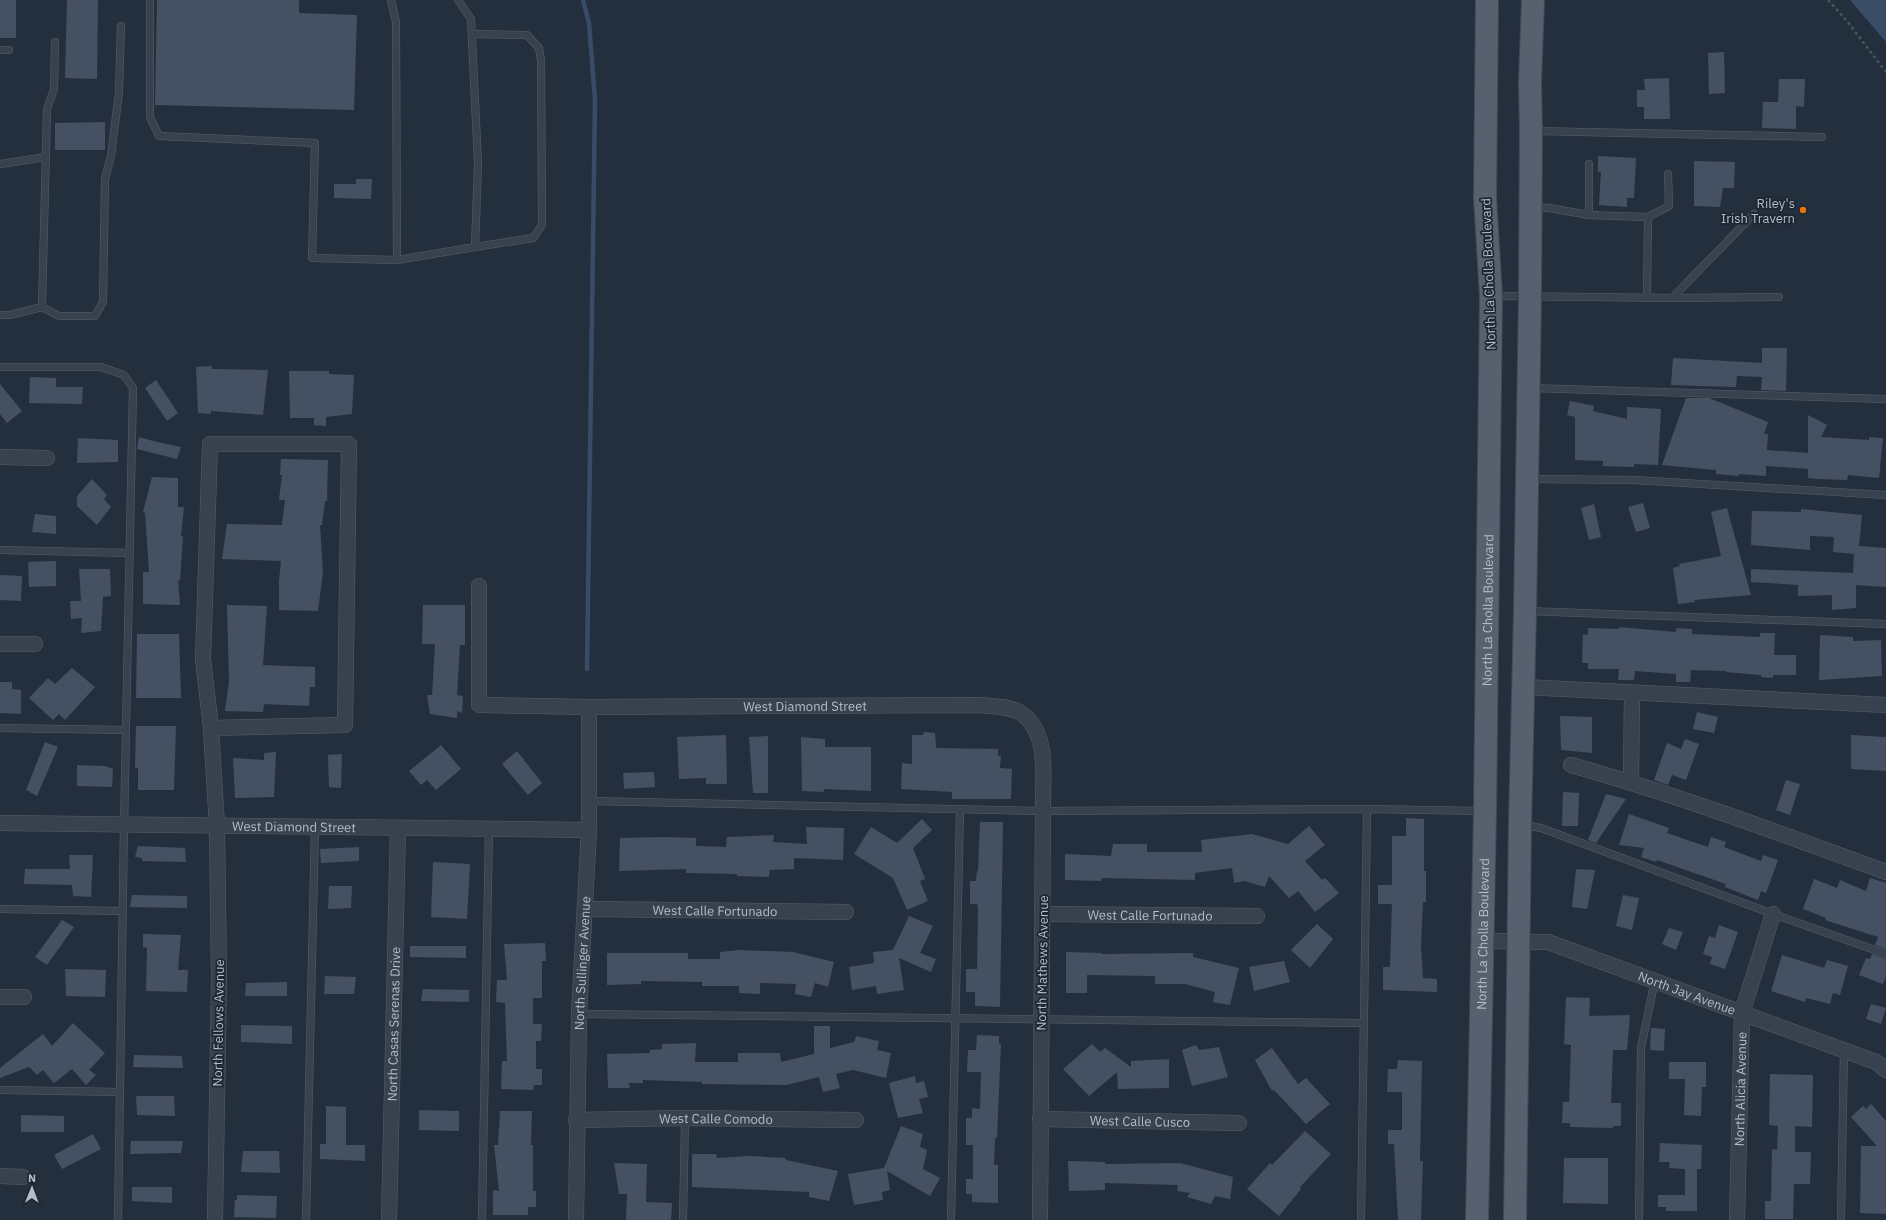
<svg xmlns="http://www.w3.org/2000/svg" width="1886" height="1220" font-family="'IBM Plex Sans',sans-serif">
  <rect width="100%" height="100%" fill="#242f3e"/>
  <!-- water -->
  <path fill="#394c67" d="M1850,0H1886V42Z"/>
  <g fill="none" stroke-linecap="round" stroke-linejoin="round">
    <!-- stream -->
    <path stroke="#394c67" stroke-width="4.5" d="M583,0L589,23L595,100L587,669"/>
  </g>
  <!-- building -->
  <g fill="#455162">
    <rect x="0" y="0" width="16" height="38"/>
    <path d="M67,0H98L97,79L65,78Z"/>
    <path d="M157,0H299V13L357,15L354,110L155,105Z"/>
    <path d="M1724,52L1725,93L1709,94L1708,53Z"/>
    <path d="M1669,78L1670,119H1644V107H1637V90H1645L1644,79Z"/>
    <path d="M1779,79H1805L1804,107L1796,106V129L1762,128L1763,102H1778Z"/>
    <path d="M105,122V150H55V123Z"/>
    <path d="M1598,156L1636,158L1634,198H1627V207L1599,205L1601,172H1598Z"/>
    <path d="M1694,161L1735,162L1734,188H1723L1720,207L1694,206Z"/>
    <path d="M356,179H372L371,199L334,198V184H356Z"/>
    <path d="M1762,348H1787L1786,391L1761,390L1762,377L1737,376L1736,387L1671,385L1673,358L1762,363Z"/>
    <path d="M212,366V369L268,370L263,415L211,411V414L198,413L196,367Z"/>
    <path d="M289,371H329V374L354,375L352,414L326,417V426L314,425V418H290Z"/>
    <path d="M30,377L56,378V387H83L82,404L29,403Z"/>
    <path d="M156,380L178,413L167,421L145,388Z"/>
    <path d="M0,384L22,411L7,423L0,414Z"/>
    <path d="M1686,398H1709L1768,422L1764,434H1768L1767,450L1808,453V415L1827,425L1821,437L1869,440V437L1883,438L1879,478L1848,475L1847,480L1819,479L1808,478V469L1766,466V476L1739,474V476L1716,474V470L1662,465Z"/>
    <path d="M1570,401L1594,406L1593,411L1627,419V407L1661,409L1658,465L1634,464V467L1603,466V461L1575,460V417L1567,415Z"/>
    <path d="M139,437L153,441L181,447L177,459L137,449Z"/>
    <path d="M78,438L118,440V462L77,463Z"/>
    <path d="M281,459L328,460L327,501H325L322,525H320L323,572L318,611L279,610V581L281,561L222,559L227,524L282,525L285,500H279L282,475H280Z"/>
    <path d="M152,477L178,478V507H184L181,536H183L180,581L178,580L180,605L143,604V572H149L145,513L143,512Z"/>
    <path d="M92,479L107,495L104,499L111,507L97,525L77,506V496Z"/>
    <path d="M1643,503L1650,528L1636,532L1628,507Z"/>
    <path d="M1594,504L1601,537L1589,540L1581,508Z"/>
    <path d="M1727,508L1751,595L1694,600L1695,602L1678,604L1673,568L1680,566L1679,564L1721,556L1711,512Z"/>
    <path d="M1801,509L1862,515L1859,546L1886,548V587L1856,585V608L1832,610V595L1798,596V585L1751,582V569L1853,573L1854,554L1833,552L1834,537L1810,536V550L1751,545L1752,511L1801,512Z"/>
    <path d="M35,514L56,516V534L32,532Z"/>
    <path d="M56,561V586L29,587L28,562Z"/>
    <path d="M79,569H110L111,596L103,597L101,631L81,633L82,618L71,619L70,601H81Z"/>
    <path d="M0,575L22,576L21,601L0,600Z"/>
    <path d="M227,605L267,606L263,665L315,667V687H310L309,706L264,704L263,712L225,711L229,681Z"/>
    <path d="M423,605H465V645H460L457,695L463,696L462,713L457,711V718L430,714L427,695H432L435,644H422Z"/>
    <path d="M1619,627L1676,632V628L1692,629V634L1760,637V633H1775L1774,655H1796V675H1773V678L1761,677V675L1726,672V671L1691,670L1690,682H1676V674L1635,671L1634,680H1618L1619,669H1588V663H1582L1583,634L1588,635V628L1619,629Z"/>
    <path d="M137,634H179L181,698H136Z"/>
    <path d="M1820,635L1853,637V641L1881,640L1882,676L1819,680Z"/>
    <path d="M72,668L95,687L65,720L59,714L53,720L29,698L48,678L55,684Z"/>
    <path d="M0,682H12V689L21,690V714L0,713Z"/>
    <path d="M1697,712L1718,717L1714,733L1693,729Z"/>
    <path d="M1560,716L1592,717V753L1561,750Z"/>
    <path d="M136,726H176L174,790H138V768H135Z"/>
    <path d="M924,732L935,733L936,748L998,749V756H1001L1000,768L1012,769L1011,799H952V792L901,789L902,763L912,764V735H923Z"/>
    <path d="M726,735L727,784H706V778L679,779L677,737Z"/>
    <path d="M1851,735L1886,737V771L1851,769Z"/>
    <path d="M768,736V793H753L749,737Z"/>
    <path d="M801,737L825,739V747H871V791L824,789V792L802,791Z"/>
    <path d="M1685,739L1699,744L1686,780L1672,775L1668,785L1654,780L1667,743L1681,749Z"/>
    <path d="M45,742L58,747L37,796L26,790Z"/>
    <path d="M441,745L461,769L436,790L427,780L421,785L409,771Z"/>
    <path d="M517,751L542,783L528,795L502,764Z"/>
    <path d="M276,752L274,797L235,798L233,758L264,760V753Z"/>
    <path d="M342,754L341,788L329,787L328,755Z"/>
    <path d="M77,765L105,766L113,769L112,787L77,786Z"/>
    <path d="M654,772L655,787L624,789L623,773Z"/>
    <path d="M1786,780L1800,784L1790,815L1776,810Z"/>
    <path d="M1563,792L1579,793L1578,826H1562Z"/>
    <path d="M1606,794L1626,799L1596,843L1588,840Z"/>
    <path d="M1629,814L1669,828L1667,833L1708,847L1711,837L1726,842L1724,847L1761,861L1763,855L1778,860L1766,893L1761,891L1758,900L1725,887L1726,884L1657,860L1656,862L1641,857L1644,848L1619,845Z"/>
    <path d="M1406,818L1424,819V871H1426V902H1423L1421,945L1423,978L1437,979V992L1383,990V967H1390L1392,904H1378V885H1392V836H1406Z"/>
    <path d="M922,819L932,830L913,848L925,879L920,881L928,901L907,910L893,878L854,854L871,827L897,843Z"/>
    <path d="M980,822H1003L1000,1007L975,1006V992H966V969H977L978,908L977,904H970V881H976L977,871H978Z"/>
    <path d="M1309,826L1325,845L1305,861L1322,880L1325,878L1339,893L1315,912L1298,891L1289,898L1269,876L1265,887L1244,881L1234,883L1232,868L1195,873V880L1102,878L1101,881L1065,880V854L1111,856L1113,844H1147V852H1202L1201,840L1252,834L1288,844Z"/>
    <path d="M806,827L844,828L843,860L794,858V869L770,870L769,877L737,876V874L686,873V869L619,871L620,838L662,837L696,838V846L726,847L727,837L774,835L773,842L807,844Z"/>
    <path d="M138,846L185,848L186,862L142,861V858L135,857Z"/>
    <path d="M359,847V861L321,863L320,849Z"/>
    <path d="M69,855H93L91,897L73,896L72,885L24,884L25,869H70Z"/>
    <path d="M433,862L470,864L467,919L431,917Z"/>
    <path d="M1576,869L1595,870L1587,909L1572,907Z"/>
    <path d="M1870,878L1886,883V949L1875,945L1878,937L1825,920L1826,918L1803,909L1814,879L1837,888L1840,880L1866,891Z"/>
    <path d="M329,886H352L351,908L328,909Z"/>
    <path d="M132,895L187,896V908L130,907Z"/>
    <path d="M1623,895L1639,898L1632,930L1616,926Z"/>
    <path d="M909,916L933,926L920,953L936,959L931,972L899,958L904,990L877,994L876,986L852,990L849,967L874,963L873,952L893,950Z"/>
    <path d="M62,920L74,927L47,965L35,957Z"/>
    <path d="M1317,924L1333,939L1310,968L1291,950Z"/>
    <path d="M1719,925L1738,932L1725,969L1710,964L1712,957L1703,954L1709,936L1715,938Z"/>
    <path d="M1669,928L1683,932L1676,950L1662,944Z"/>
    <path d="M143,934L181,935L178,970H188L187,992L146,991L147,948L143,947Z"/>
    <path d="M545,943L546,961H542V998H533V1024H542L541,1041H536V1069H542V1085H534L533,1090L501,1089L502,1061H507L505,1003L496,1002L497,980H507L504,944Z"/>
    <path d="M410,946H466V958L410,957Z"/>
    <path d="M740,950L793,952L834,962L828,987L815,983L811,997L795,994L796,984L760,983V994L739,993V986H702V982L641,981V984L607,985V953H688V959H720V952Z"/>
    <path d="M1066,952L1102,953L1101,954L1193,953V957L1239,968L1230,1005L1213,1002L1215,992L1185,984H1155V976L1087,975V993H1066Z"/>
    <path d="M1872,954L1886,959V976L1883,984L1859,975L1866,958L1870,959Z"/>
    <path d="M1782,955L1824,968L1827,960L1848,966L1840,995L1833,993L1830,1004L1806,998L1805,1002L1771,991Z"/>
    <path d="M1284,961L1290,982L1254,991L1249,967Z"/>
    <path d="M65,969L106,970L105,997L66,996Z"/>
    <path d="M325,976L356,977L354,994H324Z"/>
    <path d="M287,982V996H245L246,983Z"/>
    <path d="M423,989L469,990V1002L421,1001Z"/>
    <path d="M1566,997L1590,998L1589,1016L1630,1015L1627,1050H1613L1611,1103H1621V1126H1613V1128L1570,1127V1123H1562L1563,1102H1569L1571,1045L1564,1044Z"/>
    <path d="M1871,1004L1886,1008L1881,1024L1866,1019Z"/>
    <path d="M73,1023L105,1053L89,1070L96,1075L86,1085L72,1069L54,1083L43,1070L37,1075L29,1067L0,1078V1068L43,1034L52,1046Z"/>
    <path d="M241,1025L292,1026V1044L241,1042Z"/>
    <path d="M814,1026H830V1048L854,1042L856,1036L879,1041L877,1050L891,1053L886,1078L853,1070L836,1074L840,1088L823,1092L819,1077L786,1085L702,1084V1082L643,1080V1083H629L630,1088H608L607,1054L650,1053V1050L662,1049V1044L696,1043L695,1062H738V1053H780L781,1062L814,1054Z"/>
    <path d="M1651,1028L1665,1029L1664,1051L1650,1050Z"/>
    <path d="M977,1035L999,1036V1044H1001L997,1138H995L994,1165H998V1203L972,1202V1194H966V1179H973V1145H966V1118H972V1108L980,1109L981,1072H967L968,1050H976Z"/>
    <path d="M1092,1044L1100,1052L1105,1048L1131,1067V1061L1169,1059V1088L1118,1089L1117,1072L1089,1096L1063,1069Z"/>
    <path d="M1196,1045L1199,1050L1219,1047L1228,1077L1192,1086L1182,1050Z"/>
    <path d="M1272,1048L1298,1084L1306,1078L1330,1104L1306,1124L1274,1090L1272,1091L1255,1060Z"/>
    <path d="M134,1055L182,1056L183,1068L133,1067Z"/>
    <path d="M1398,1060L1422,1061L1420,1161H1423L1421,1220H1398L1394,1144H1388V1130H1402V1092H1387L1388,1069H1397Z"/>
    <path d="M1669,1062H1706V1087H1702L1701,1116L1684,1115L1685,1079H1669Z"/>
    <path d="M1770,1074L1813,1075L1812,1127L1795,1126V1152H1811L1810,1184H1794L1793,1219H1765V1201H1771L1772,1149L1777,1150L1778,1126L1769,1125Z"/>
    <path d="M915,1076L916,1083L924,1081L928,1097L919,1099L923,1113L898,1118L889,1083Z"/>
    <path d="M136,1096H174L175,1116L137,1115Z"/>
    <path d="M1871,1104L1886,1121V1214L1860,1213L1861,1146H1877L1851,1117L1863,1106L1866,1109Z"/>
    <path d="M326,1106L346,1107V1145H365V1161L320,1159V1144H326Z"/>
    <path d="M419,1110L459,1111V1131L419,1130Z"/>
    <path d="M500,1111H532L531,1145H533V1191H536V1207H528V1215H493V1190L499,1191L494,1145H498Z"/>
    <path d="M21,1115L64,1116V1132H21Z"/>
    <path d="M901,1126L923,1134L920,1147L927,1150L923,1169L940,1178L930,1196L887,1171L890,1190L882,1192L883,1200L854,1205L848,1174L884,1168Z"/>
    <path d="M1305,1131L1331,1154L1300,1187L1301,1189L1279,1216L1247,1189L1270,1163L1272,1165Z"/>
    <path d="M93,1134L101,1149L62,1169L54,1155Z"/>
    <path d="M131,1141H183L181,1153L130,1154Z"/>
    <path d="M1660,1143L1702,1145L1701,1169H1697V1211H1666V1207H1658V1195H1685V1169L1669,1168L1670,1162H1659Z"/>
    <path d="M243,1151H279L280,1173L241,1172Z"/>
    <path d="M692,1154H716L717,1158L748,1156L785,1158L786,1160L838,1171L829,1201L809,1197V1192L692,1187Z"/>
    <path d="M1564,1158H1608V1204L1563,1203Z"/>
    <path d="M1068,1161L1105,1162V1164L1180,1163L1233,1177L1230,1199L1215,1196L1211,1204L1187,1197L1190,1193L1177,1191L1178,1185L1105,1183V1190L1069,1191Z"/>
    <path d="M614,1163L647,1164L646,1202L672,1203L671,1220H626L627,1194H619Z"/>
    <path d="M132,1187H172V1203L132,1201Z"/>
    <path d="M237,1195L277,1196L276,1218L234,1217L235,1200H237Z"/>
  </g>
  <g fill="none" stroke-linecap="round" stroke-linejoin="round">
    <defs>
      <g id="service">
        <path d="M150,0V117L159,136L315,143L312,258L397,260L396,22L391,0"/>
        <path d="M472,34L527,35L539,48L541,60L542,225L533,238L475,247"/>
        <path d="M55,42L54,89L47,109L42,307L59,316H95L103,302L105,179L111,156L119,92L121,26"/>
        <path d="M0,50H9"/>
        <path d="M1534,131L1822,137"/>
        <path d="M0,164L46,157"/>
        <path d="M1533,207L1549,208L1589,215L1648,217L1669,206L1668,174"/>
        <path d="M1589,215V164"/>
        <path d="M397,260L475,247L478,163L471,19L458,0"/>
        <path d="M1494,296L1672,298L1779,297"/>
        <path d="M1647,298L1648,217"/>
        <path d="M1672,298L1754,214"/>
        <path d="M0,315H10L42,307"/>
        <path d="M0,367H101L124,375L133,388L124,825L118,1220"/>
        <path d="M1531,388L1886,399"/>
        <path d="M1530,479L1634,480L1886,495"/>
        <path d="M0,550L130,553"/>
        <path d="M1526,611L1886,624"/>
        <path d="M0,728L126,730"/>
        <path d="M589,801L1043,811L1367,809L1482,811"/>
        <path d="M1523,825L1541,828L1773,914L1886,954"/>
        <path d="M0,909L123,911"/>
        <path d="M579,1014L1363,1023"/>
        <path d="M0,1090L120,1092"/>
        <path d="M306,1220L315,827"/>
        <path d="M482,1220L489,828"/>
        <path d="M683,1220L685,1118"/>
        <path d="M951,1220L960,810"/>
        <path d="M1361,1220L1367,809"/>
        <path d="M1639,1220L1641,1048L1655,980"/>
        <path d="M1841,1220L1844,1050"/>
      </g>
      <g id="minor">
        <path d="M0,457L47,458"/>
        <path id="s1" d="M479,586V705L589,707L979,705C992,706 1009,706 1021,713C1051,734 1042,779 1043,811L1040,1220"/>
        <path d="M0,644H35"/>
        <path d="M1523,687L1886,705"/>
        <path d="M211,728L345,725L349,444H210L203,659L211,728L217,826L219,979L215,1220"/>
        <path d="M1571,765C1678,795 1782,834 1886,872"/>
        <path d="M1631,782L1632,694"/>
        <path id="s2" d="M0,823L589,830"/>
        <path id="s3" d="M585,909L846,912"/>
        <path id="s4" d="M1042,914L1257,916"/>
        <path id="s5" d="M1482,941L1548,942L1876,1062L1886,1070"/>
        <path d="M0,997H24"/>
        <path id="s6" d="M1040,1119L1239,1123"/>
        <path id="s7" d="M576,1120L685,1118L856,1120"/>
        <path d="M0,1176L23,1177"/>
        <path id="s8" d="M389,1220L398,828"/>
        <path id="s9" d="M576,1220L579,1014L589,830V707"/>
        <path id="s10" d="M1737,1220L1742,1013L1773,914"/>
      </g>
      <g id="primary">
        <path id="s11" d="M1477,1220L1485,811L1491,296L1485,198L1487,0"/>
        <path d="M1515,1220L1520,825L1525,611L1530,297L1531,131L1530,81L1533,0"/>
      </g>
    </defs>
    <!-- service casing -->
    <use href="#service" stroke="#565f6c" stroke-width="8"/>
    <!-- minor casing -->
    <use href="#minor" stroke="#565f6c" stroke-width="16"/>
    <!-- primary casing -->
    <use href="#primary" stroke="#414a57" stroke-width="24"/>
    <!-- path -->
    <path stroke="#44595c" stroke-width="2.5" stroke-dasharray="3 3" stroke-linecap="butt" d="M1828,0L1847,21L1886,72"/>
    <!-- service -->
    <use href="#service" stroke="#38414e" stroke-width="7"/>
    <!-- minor -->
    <use href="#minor" stroke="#38414e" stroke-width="15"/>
    <!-- primary -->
    <use href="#primary" stroke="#56606e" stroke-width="22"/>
  </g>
  <!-- markers -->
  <circle fill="#e8710a" stroke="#1d2633" stroke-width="1.5" cx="1803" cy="210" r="4"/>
  <g text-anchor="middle" stroke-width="3.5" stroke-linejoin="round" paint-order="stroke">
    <!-- poi labels -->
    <g font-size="13" fill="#b4bcc9" stroke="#1d2633" text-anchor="end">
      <text x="1795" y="208">Riley's<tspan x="1795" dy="15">Irish Travern</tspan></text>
    </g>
    <!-- street labels -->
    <g font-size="13" fill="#b4bcc9" stroke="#1d2633">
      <text transform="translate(1488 274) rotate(-92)" y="5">North La Cholla Boulevard</text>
      <text dy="5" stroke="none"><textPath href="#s11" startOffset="610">North La Cholla Boulevard</textPath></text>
      <text dy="5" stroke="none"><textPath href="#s1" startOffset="445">West Diamond Street</textPath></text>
      <text dy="5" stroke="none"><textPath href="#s2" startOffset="294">West Diamond Street</textPath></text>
      <text dy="5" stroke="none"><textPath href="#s3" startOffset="130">West Calle Fortunado</textPath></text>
      <text dy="5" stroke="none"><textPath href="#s4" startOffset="108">West Calle Fortunado</textPath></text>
      <text dy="5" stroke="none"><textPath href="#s11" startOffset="286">North La Cholla Boulevard</textPath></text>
      <text dy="5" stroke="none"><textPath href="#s9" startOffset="257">North Sullinger Avenue</textPath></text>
      <text transform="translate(1042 963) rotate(-89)" y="5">North Mathews Avenue</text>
      <text dy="5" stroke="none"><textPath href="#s5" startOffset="214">North Jay Avenue</textPath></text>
      <text transform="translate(218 1023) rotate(-89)" y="5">North Fellows Avenue</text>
      <text dy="5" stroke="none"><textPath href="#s8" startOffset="196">North Casas Serenas Drive</textPath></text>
      <text dy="5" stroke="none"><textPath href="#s10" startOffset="131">North Alicia Avenue</textPath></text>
      <text dy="5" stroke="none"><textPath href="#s7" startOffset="140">West Calle Comodo</textPath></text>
      <text dy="5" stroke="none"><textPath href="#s6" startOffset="100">West Calle Cusco</textPath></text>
    </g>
  </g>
  <!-- north arrow -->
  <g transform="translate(32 1188) rotate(1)" stroke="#1d2633" stroke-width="3" paint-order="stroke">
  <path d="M0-3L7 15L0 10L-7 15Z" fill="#b4bcc9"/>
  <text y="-6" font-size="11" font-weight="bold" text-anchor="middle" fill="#b4bcc9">N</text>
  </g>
</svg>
